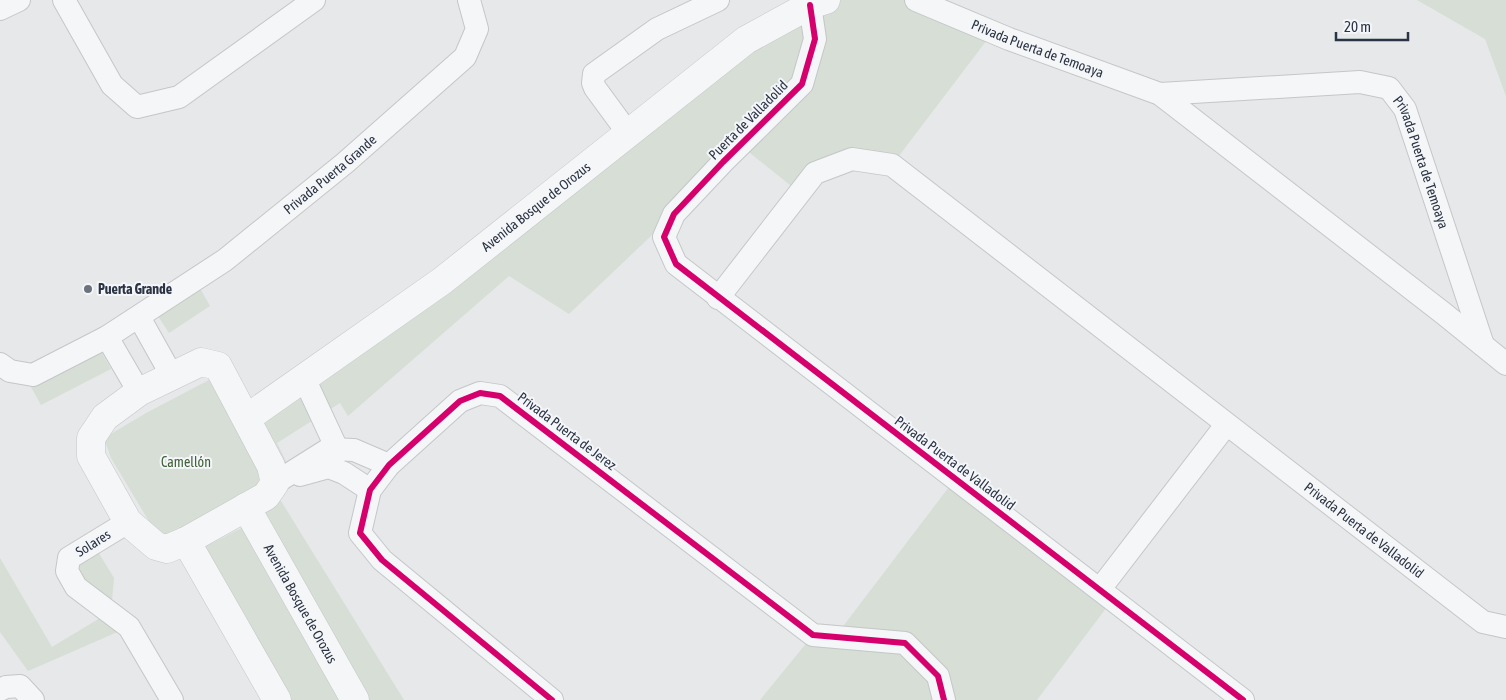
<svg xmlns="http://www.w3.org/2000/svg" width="1506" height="700" font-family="'Asap Condensed',sans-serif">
  <rect width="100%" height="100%" fill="#e6e8ea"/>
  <!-- green -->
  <g fill="#d6ded6">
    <path d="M826,0H916L993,32L892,165L852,159L800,193L740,145L674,214L569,314L509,276L348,416L340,403L277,443L290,469L281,473L260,426L586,170Z"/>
    <path d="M1417,0H1506V96L1485,39Z"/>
    <path d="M198,285L210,306L169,333L156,313Z"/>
    <path d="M99,348L111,369L41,405L31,387Z"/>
    <path d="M209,380L238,426L266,484L242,501L159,538L111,458L104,438L148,412Z"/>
    <path d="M955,479L1113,599L1037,700H760L813,635L835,637Z"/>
    <path d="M281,501L404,700H356L256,516Z"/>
    <path d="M253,522L355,700H278L195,552Z"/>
    <path d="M95,547L114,578L111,612L129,627L28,671L0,632V558L52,647L110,612L67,571Z"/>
  </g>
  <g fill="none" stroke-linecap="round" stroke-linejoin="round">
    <defs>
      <g id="minor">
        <path d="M64,0L112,85L137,107L179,97L314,0"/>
        <path id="s1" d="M916,0L1009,39L1160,94L1443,313L1506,364"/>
        <path d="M810,5L815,39L802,84L723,162L674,214L664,237L676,264L1243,700"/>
        <path d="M0,9L19,0"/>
        <path id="s2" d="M1160,94L1360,82L1389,88L1405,109L1483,345"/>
        <path d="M628,133L595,88L593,83L594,74L657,29L718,0"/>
        <path id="s3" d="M718,298L815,173L852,159L892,165L1483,622L1506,627"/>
        <path d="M139,317L172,376"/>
        <path d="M107,337L139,392"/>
        <path id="s4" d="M0,364L10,371L33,375L107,337L225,260L345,163L465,57L477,29L469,0"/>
        <path d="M304,378L337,449L332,462"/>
        <path d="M300,475L329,467L344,473L370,490"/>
        <path d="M275,483L329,449L354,450L389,465"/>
        <path d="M128,522L69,558L67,571L76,587L129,627L172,700"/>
        <path d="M1100,589L1226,425"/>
        <path d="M0,690L6,687L20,686L33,700"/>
        <path d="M552,700L382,560L360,533L370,490L389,465L460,401L480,393L500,396L813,635L905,643L938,676L944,700"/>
      </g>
      <g id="tertiary">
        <path d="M201,362L218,366L271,466L275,483L266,496L186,541L167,549L156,546L128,522L91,456V438L105,417L139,392Z"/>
        <path id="s5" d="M247,418L442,281L746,40L810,5L826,0"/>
        <path id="s6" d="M246,507L355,700"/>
        <path d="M186,541L277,700"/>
      </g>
    </defs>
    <!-- minor casing -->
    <use href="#minor" stroke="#c4c6c8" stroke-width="24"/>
    <!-- tertiary casing -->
    <use href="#tertiary" stroke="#c4c6c8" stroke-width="29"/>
    <!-- minor -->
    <use href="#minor" stroke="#f5f6f7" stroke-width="22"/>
    <!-- tertiary -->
    <use href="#tertiary" stroke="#f5f6f7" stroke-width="28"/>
    <defs>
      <g id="cycleway">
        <path d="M810,5L815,39L802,84L723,162L674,214L664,237L676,264L1243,700"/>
        <path d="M552,700L382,560L360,533L370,490L389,465L460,401L480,393L500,396L813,635L905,643L938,676L944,700"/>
      </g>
    </defs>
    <!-- cycleway casing -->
    <use href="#cycleway" stroke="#f4f6f9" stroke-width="9"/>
    <!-- cycleway -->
    <use href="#cycleway" stroke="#d6006c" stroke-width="6"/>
  </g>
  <!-- markers -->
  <circle fill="#6c737f" stroke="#f4f6f9" stroke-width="2" cx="88" cy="289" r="5"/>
  <g text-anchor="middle" stroke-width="4" stroke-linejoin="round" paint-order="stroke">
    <!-- street labels -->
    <g font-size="14" fill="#2b3445" stroke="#f4f6f9">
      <text dy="5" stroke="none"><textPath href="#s1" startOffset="131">Privada Puerta de Temoaya</textPath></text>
      <text transform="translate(748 120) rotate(-45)" y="5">Puerta de Valladolid</text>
      <text dy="5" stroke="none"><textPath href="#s2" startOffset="312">Privada Puerta de Temoaya</textPath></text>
      <text dy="5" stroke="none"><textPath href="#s4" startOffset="395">Privada Puerta Grande</textPath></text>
      <text dy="5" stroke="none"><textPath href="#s5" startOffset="358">Avenida Bosque de Orozus</textPath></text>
      <text transform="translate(567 431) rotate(37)" y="5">Privada Puerta de Jerez</text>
      <text transform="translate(955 463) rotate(37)" y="5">Privada Puerta de Valladolid</text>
      <text dy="5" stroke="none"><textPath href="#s3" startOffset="835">Privada Puerta de Valladolid</textPath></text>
      <text transform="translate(93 543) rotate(-32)" y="5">Solares</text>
      <text dy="5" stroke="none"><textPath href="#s6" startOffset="111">Avenida Bosque de Orozus</textPath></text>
    </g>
    <!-- poi labels -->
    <g font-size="14" font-weight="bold" fill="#2b3445" stroke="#f4f6f9" text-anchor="start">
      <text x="98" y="294">Puerta Grande</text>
    </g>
    <!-- park labels -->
    <g font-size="14" fill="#3f6138" stroke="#f4f6f9">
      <text x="186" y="467">Camellón</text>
    </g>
  </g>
  <!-- scale -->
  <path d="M1336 32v8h72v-8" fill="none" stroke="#2b3445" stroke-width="2.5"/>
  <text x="1344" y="32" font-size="15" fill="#2b3445" stroke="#f4f6f9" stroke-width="4" paint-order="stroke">20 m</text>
</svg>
